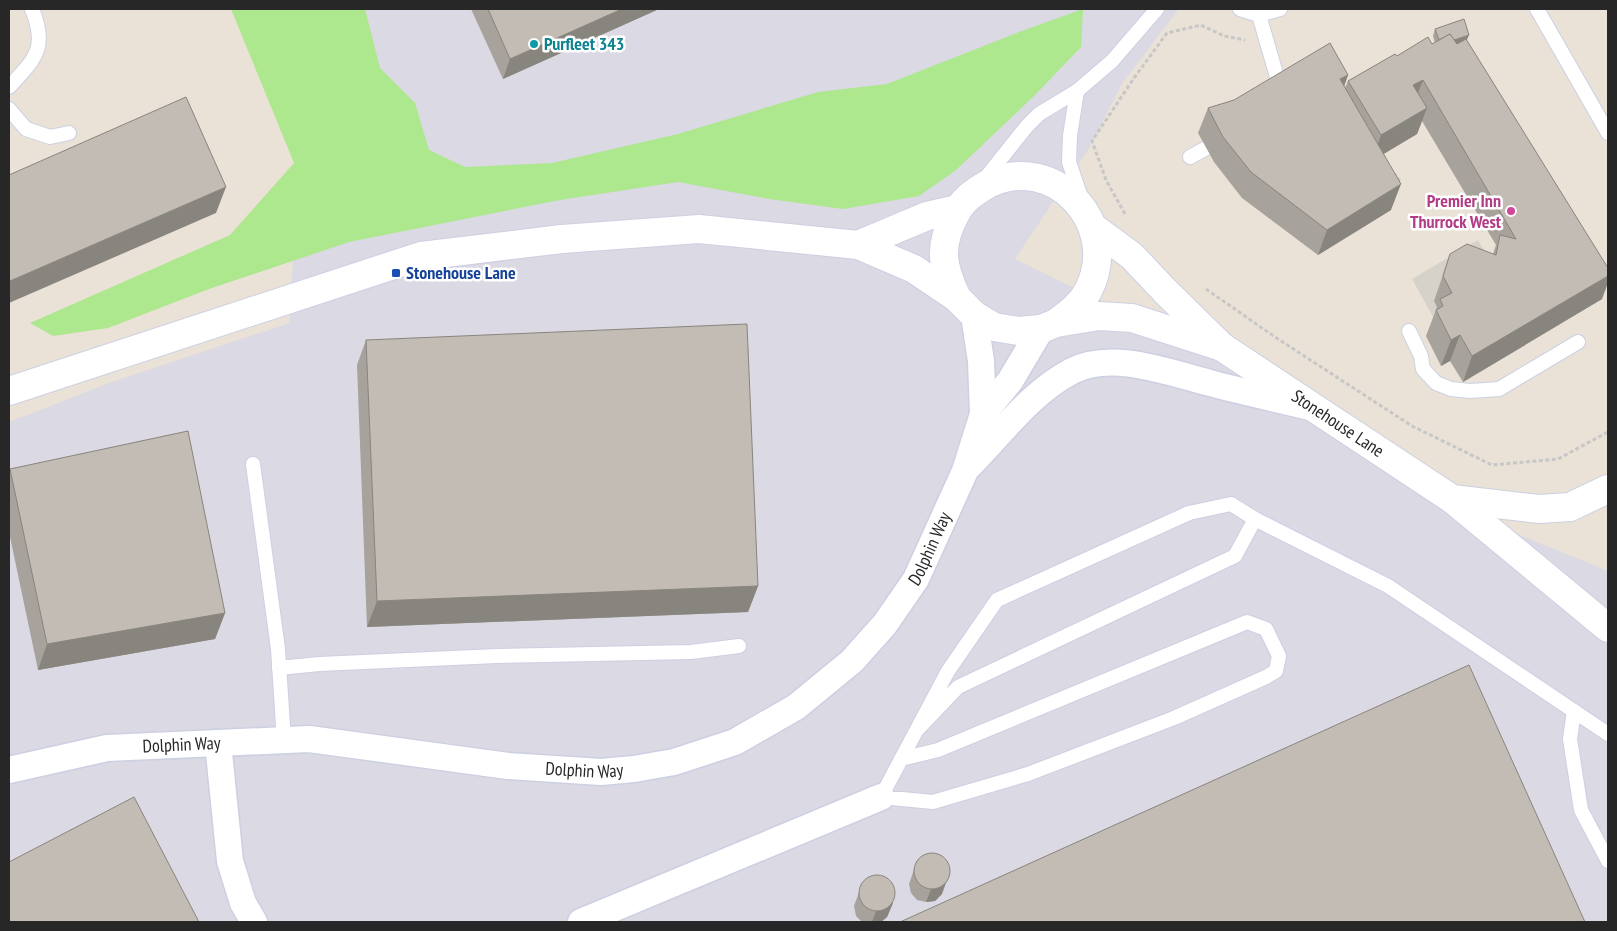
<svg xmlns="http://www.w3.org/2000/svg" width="1617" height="931" font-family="'PT Sans Narrow',sans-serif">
  <rect width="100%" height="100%" fill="#ebe2d7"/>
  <!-- industrial -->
  <path fill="#dbd9e3" d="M261,9H1179L1123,82L1088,150L1015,259L1224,361L1515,533L1608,571V922H9V422L109,383L289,323L299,164Z"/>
  <!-- green -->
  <path fill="#ade78e" d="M231,9H365L380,68L415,103L429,150L465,167L552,163L678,134L818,92L887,84L1019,32L1083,9L1081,47L1035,95L956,170L919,196L843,209L769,199L678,182L560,200L349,242L209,289L108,328L53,336L30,323L230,235L294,163Z"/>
  <!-- plaza -->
  <path fill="#d6d2ca" d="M1478,240L1490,261L1443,319L1436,322L1412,279Z"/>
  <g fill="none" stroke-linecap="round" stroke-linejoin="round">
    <defs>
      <g id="lane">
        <path d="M1240,9L1259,15L1280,9"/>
        <path d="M1537,9L1608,133"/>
        <path d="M1259,15L1277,77"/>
        <path d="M9,87C35,59 48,48 32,9"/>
        <path d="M1077,91L1070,136L1069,162L1082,200"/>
        <path d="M9,109L26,129L50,137L69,133"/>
        <path d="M1190,157L1223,139"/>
        <path d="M983,181L1027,126L1039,114L1077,91L1112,61L1157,9"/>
        <path d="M1409,331L1421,356L1423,369L1436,383L1451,389L1470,391L1499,389L1578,342"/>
        <path d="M253,464L278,649L284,741"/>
        <path d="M1255,519L1388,586L1608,734"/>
        <path d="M279,668L319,664L497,656L691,652L739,646"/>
        <path d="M1574,711L1570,739L1581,810L1608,861"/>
        <path d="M901,759L938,750L1247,622L1266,629L1279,656L1276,671L1266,677L1174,718L1028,774L933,802L881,797L948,671L997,600L1189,513L1231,504L1255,519L1235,556L958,687L917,730"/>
      </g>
      <g id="street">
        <path d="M983,414L1010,381L1041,329"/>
        <path d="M969,466C1002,433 1030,393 1072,371C1112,350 1170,373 1210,383C1243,392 1277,399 1310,407"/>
        <path d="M218,743L230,861L243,903L254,922"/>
        <path id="s1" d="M9,770L107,748L309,739L508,766L601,772L634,769L674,762L735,742L796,707L852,661L885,624L916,579L965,471L983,414L981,361L974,315"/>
        <path d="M581,922L881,797"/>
      </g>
      <g id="secondary">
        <path id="s2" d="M1094,228L1132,256L1165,291L1222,347L1452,499L1608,628"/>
        <path d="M858,245L927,216L958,209"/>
        <path d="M957,298C942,266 938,247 955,215C962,200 974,192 988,184C1055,151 1122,226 1088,291C1081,305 1068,314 1056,323"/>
        <path d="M9,391L421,256L562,239L699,229L858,245L914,269L957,298L974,315L994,327L1018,331L1041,329L1056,323L1099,316L1132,318L1222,347"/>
        <path d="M1452,499L1539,509L1570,507L1608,489"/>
      </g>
    </defs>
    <!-- lane casing -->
    <use href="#lane" stroke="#ccd0e2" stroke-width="16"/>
    <!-- street casing -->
    <use href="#street" stroke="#ccd0e2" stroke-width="29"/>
    <!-- secondary casing -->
    <use href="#secondary" stroke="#ccd0e2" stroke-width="30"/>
    <!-- path -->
    <g stroke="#c7c7c7" stroke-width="3" stroke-dasharray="4 2.5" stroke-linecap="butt">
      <path d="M1393,177L1396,175L1400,182L1396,184"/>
      <path d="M1125,214L1106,180L1092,141L1134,78L1167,33L1201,25L1224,36L1245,40"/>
      <path d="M1206,289L1275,337L1412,426L1492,465L1558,459L1608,432"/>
    </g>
    <!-- lane -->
    <use href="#lane" stroke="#fff" stroke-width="14"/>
    <!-- street -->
    <use href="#street" stroke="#fff" stroke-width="26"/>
    <!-- secondary -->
    <use href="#secondary" stroke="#fff" stroke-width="28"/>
  </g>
  <!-- wall -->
  <g fill="#a7a29b">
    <path d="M471,9H659L503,79Z"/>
    <path d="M1435,29L1467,41L1602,299L1463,382L1450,361L1441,366L1426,336L1437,307L1434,301L1450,254H1493L1496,245L1422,121L1417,134L1383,154L1391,210L1318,255L1242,198L1214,162L1198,133L1208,108L1348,75L1344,86L1345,88L1348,81L1397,56L1435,43L1433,36Z"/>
    <path d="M366,340L758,586L748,612L367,627L357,365Z"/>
    <path d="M10,469L225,613L215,639L38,670L9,532V474Z"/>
    <path d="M917,861L942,894L935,901L926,902L917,900L911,893L909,884Z"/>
    <path d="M862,884L893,903L887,917L881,922H862L856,916L854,906Z"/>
  </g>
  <!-- shaded-wall -->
  <g fill="#88847e">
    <path d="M622,9H659L503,79L510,59Z"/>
    <path d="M1469,35L1466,42L1438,52L1441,45Z"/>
    <path d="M1348,75L1339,101L1340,79Z"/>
    <path d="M1423,80L1413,106V85Z"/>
    <path d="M1427,108L1417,134L1372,161L1381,135Z"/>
    <path d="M1401,184L1391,210L1318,255L1327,230Z"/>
    <path d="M226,187L216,213L9,303V285L10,281Z"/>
    <path d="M1608,276V283L1602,299L1463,382L1472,356Z"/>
    <path d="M1460,335L1450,361L1441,366L1451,340Z"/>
    <path d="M758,586L748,612L367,627L377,601Z"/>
    <path d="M225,613L215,639L38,670L47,644Z"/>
    <path d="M947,880L942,894L935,901L926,902L931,889Z"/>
    <path d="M893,903L887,917L881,922H872L876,911Z"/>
  </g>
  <!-- building -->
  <g fill="#c2bcb4" stroke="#88847e">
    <path d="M488,9H622L510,59Z"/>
    <path d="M1464,19L1469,35L1454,40L1450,34L1439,40L1435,29Z"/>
    <path d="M1450,34L1457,44L1466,39L1608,268V276L1472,356L1460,335L1451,340L1436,310L1443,306L1440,299L1452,293L1443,276L1450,254L1467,244L1496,255L1500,235L1516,239L1423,80L1413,85L1427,108L1381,135L1348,81L1395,54L1397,56L1428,37L1432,44Z"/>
    <path d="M1330,43L1348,75L1340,79L1401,184L1327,230L1251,172L1223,137L1208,108L1234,100Z"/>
    <path d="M186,97L226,187L10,281L9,278V175Z"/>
    <path d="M747,324L758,586L377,601L366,340Z"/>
    <path d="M188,431L225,613L47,644L10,469Z"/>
    <path d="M1469,665L1585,922H900Z"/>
    <path d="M134,797L199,922H9V862Z"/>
    <circle cx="932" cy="871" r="18"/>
    <circle cx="877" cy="893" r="18"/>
  </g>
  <!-- markers -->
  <circle fill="#0f9aa8" stroke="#fff" stroke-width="2" cx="534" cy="44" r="5"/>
  <circle fill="#d1479c" stroke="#fff" stroke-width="2" cx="1511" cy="211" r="5"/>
  <rect fill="#1a4fb4" stroke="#fff" stroke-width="2" x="391" y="268" width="10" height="10" rx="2.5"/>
  <g text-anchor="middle" stroke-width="5" stroke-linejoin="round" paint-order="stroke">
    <!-- culture labels -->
    <g font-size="18" font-weight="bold" fill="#0d838f" stroke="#fff" text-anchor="start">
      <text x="544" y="50">Purfleet 343</text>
    </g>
    <!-- hotel labels -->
    <g font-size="18" font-weight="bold" fill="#b23c85" stroke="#fff" text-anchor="end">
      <text x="1501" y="207">Premier Inn<tspan x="1501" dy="21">Thurrock West</tspan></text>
    </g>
    <!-- transit labels -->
    <g font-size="18" font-weight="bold" fill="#164399" stroke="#fff" text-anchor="start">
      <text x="406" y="279">Stonehouse Lane</text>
    </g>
    <!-- street labels -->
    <g font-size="18" fill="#272727" stroke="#fff">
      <text dy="6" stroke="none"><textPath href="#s2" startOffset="314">Stonehouse Lane</textPath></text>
      <text dy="6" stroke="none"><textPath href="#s1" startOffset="1015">Dolphin Way</textPath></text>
      <text dy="6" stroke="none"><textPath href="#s1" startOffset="175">Dolphin Way</textPath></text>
      <text dy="6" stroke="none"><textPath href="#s1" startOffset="580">Dolphin Way</textPath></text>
    </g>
  </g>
  <!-- border -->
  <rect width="1617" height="931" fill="none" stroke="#272727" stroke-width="20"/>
</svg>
